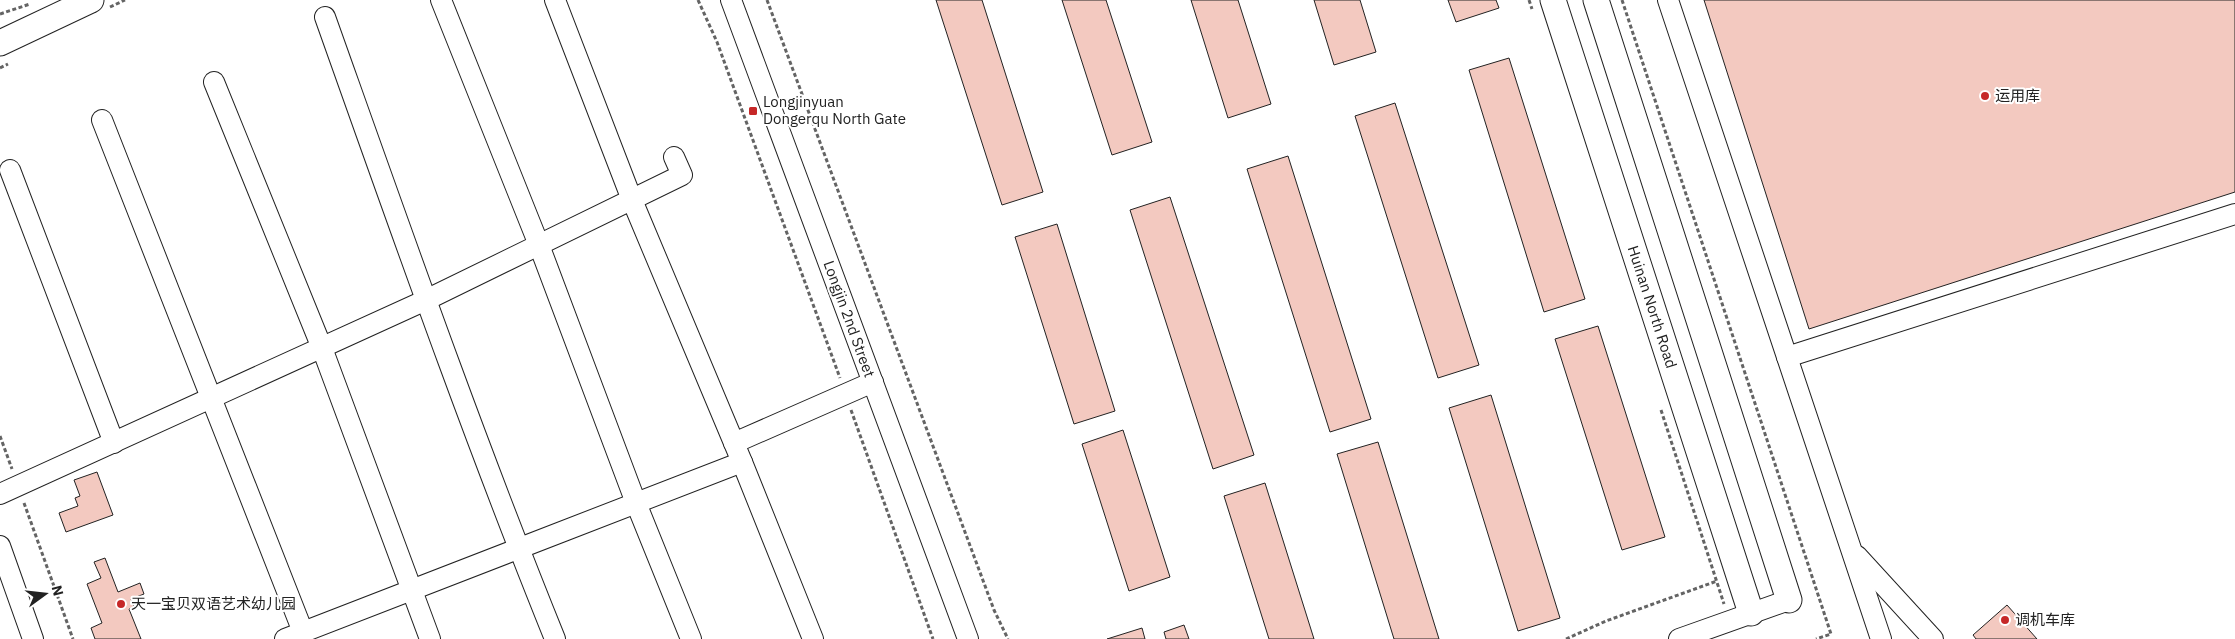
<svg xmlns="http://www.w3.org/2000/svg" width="2235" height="639" font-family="'IBM Plex Sans','Noto Sans SC',sans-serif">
  <rect width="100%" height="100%" fill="#fff"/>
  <!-- building -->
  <g fill="#f3c9c0" stroke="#222">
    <path d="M936,0H982L1043,192L1002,205Z"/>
    <path d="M1062,0H1106L1152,142L1112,155Z"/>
    <path d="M1191,0H1238L1271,104L1228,118Z"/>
    <path d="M1314,0H1360L1376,52L1334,65Z"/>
    <path d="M1448,0H1496L1499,8L1456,22Z"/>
    <path d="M1704,0H2235V192L1809,329Z"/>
    <path d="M1509,58L1585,299L1544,312L1469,70Z"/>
    <path d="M1395,103L1479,365L1438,378L1355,116Z"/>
    <path d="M1288,156L1371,419L1330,432L1247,169Z"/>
    <path d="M1170,197L1254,455L1213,469L1130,210Z"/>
    <path d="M1057,224L1115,411L1074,424L1015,237Z"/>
    <path d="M1598,326L1665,537L1622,550L1555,339Z"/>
    <path d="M1491,395L1560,618L1518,631L1449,408Z"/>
    <path d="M1123,430L1170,577L1129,591L1082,444Z"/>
    <path d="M1378,442L1439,639H1394L1337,454Z"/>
    <path d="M97,472L113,515L66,532L59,513L78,506L75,498L80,496L74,480Z"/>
    <path d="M1265,483L1314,639H1269L1224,496Z"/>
    <path d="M105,558L118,592L140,583L144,594L131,599L134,607L129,609L141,639H95L91,628L102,623L87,584L101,578L94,562Z"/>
    <path d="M2007,605L2037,639H1976L1973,635Z"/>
    <path d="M1184,625L1189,639H1166L1164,632Z"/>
    <path d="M1142,628L1145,639H1107Z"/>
  </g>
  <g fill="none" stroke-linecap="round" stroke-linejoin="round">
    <defs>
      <g id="minor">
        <path d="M441,0L539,245L636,503L691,639"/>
        <path d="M555,0L632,200L742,462L813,639"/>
        <path d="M731,0L968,639"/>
        <path d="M1668,0L1881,639"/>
        <path d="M325,17C399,225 472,434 555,639"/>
        <path d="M214,82L322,348L430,639"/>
        <path d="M102,120L303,632"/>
        <path d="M10,170L114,443"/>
        <path d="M1787,357L2235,214"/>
        <path d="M734,443L873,382"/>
        <path d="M0,494L426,300L682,175L674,157"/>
        <path d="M0,546L33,639"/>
        <path d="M1857,556L1933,639"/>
        <path d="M285,639L742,462"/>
        <path d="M1679,639L1789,600"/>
      </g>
      <g id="major">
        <path d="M1553,0L1751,613"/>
        <path d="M1596,0L1789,600"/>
        <path d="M0,43L91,0"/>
      </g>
    </defs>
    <!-- minor casing -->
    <use href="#minor" stroke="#222" stroke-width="22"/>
    <!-- major casing -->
    <use href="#major" stroke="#222" stroke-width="27"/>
    <!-- path -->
    <g stroke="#646464" stroke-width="3" stroke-dasharray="4 2.5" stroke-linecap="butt">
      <path d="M698,0L717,42L840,378"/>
      <path d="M767,0L994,610L1008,639"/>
      <path d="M1529,0L1532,9"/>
      <path d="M1622,0L1831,634L1816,639"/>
      <path d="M110,7L125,0"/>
      <path d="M0,14L30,4"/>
      <path d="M0,68L8,64"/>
      <path d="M851,410L933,639"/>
      <path d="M1661,410L1724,604"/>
      <path d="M0,436L12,469"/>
      <path d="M24,503L73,639"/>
      <path d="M1566,639L1606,621L1717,581"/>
    </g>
    <!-- minor -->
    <use href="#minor" stroke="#fff" stroke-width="20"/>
    <!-- major -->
    <use href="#major" stroke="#fff" stroke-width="25"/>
  </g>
  <!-- markers -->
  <g fill="#c62828" stroke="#fff" stroke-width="2">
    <circle cx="1985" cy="96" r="5"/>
    <rect x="748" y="106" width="10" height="10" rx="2.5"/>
    <circle cx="121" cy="604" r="5"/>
    <circle cx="2005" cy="620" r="5"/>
  </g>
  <g text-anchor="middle" stroke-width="4" stroke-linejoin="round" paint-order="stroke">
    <!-- poi labels -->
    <g font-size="15" fill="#222" stroke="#fff" text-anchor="start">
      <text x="1995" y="101">运用库</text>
      <text x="763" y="107">Longjinyuan<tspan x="763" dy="17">Dongerqu North Gate</tspan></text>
      <text x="131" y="609">天一宝贝双语艺术幼儿园</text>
      <text x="2015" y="625">调机车库</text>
    </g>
    <!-- street labels -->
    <g font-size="15" fill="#222" stroke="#fff">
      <text transform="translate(1652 307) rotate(72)" y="5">Huinan North Road</text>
      <text transform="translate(849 319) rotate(70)" y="5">Longjin 2nd Street</text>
    </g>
  </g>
  <!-- north arrow -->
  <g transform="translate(45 594) rotate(75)" stroke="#ffffff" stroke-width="4" paint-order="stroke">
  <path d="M0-4L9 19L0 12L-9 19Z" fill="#222222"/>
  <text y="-8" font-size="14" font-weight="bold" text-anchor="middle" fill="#222222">N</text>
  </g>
</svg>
